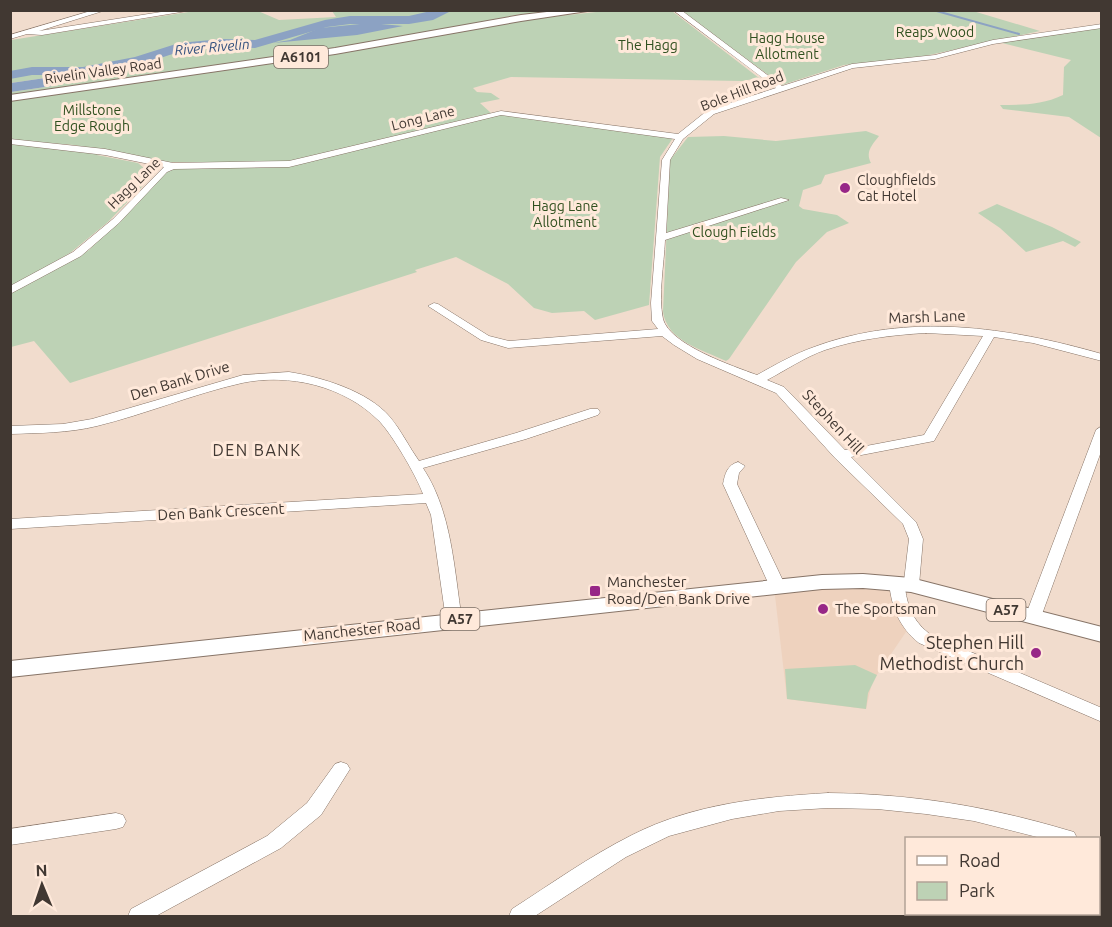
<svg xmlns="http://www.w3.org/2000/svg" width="1112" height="927" font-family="Ubuntu,sans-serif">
  <rect width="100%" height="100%" fill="#f1dccd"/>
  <!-- built -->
  <path fill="#eed2be" d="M897,583L910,626L872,682L866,709L787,699L774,587Z"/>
  <!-- green -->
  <g fill="#bdd2b5">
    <path d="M201,10L258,11L279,20L336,17L332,11H443C405,25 364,16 325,23C307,27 290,37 273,40C241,47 208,39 177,47C146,55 116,67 84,70C59,73 36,69 11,74V40Z"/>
    <path d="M450,10L564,11L516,15L315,53L11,96V92L52,86L58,83L45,78L11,83V76C36,71 58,75 83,72C117,68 148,56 181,48C206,42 232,47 258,44C282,41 304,29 328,25C371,17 406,25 450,10Z"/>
    <path d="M615,10L672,11L759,78L742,81L511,77L473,88L477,92L491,93L500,99L480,103L491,113L290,162H168L74,145L11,140L10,101L331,54L530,19Z"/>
    <path d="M681,11H973L1040,31L920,57L844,65L782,85Z"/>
    <path d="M1101,27V138L1069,117L1003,109L1000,105C1022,105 1042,105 1063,95L1064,67L1071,60L998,42Z"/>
    <path d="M500,114L673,138L660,157L649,305L595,320L584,311L552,313L534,308L508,284L456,257L415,270L417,272L70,383L34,341L11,347V293L89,250L167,171L180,166L203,169L214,167H282Z"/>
    <path d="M866,131L879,136C872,145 865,152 871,163L825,175L821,184L803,190L799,206L803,209L837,215L849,223L827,232L796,262L729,359L726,361C703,350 666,341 663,311L670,160L688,137L724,136L776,141Z"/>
    <path d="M11,143L98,153L97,155L138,163L145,169L161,167L108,222L70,253L11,288Z"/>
    <path d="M997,204L1052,227L1081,242L1075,247L1063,241L1026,252L1000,228L978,213Z"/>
    <path d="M855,665L877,675L868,693L866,709L787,699L785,669Z"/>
  </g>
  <!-- water -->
  <g fill="#8ca2c3">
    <path d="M370,23L403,26L357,35L273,43L290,40L320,28Z"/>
    <path d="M45,78L60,80L52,86L11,92V83Z"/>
  </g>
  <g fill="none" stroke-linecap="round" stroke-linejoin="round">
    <!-- stream -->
    <g stroke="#8ca2c3" stroke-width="2">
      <path d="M933,10L1019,34"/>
      <path d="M136,61L190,49L187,46"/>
      <path d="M58,77L66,71"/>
    </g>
    <!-- river -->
    <path fill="#8ca2c3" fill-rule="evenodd" d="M435,10H453L433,20L409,24H350L327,27L255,48L222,47L181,51L143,64L83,75H32L10,79V71L32,67H83L135,57L179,43L222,39L255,40L325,20L350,16H409Z"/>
    <defs>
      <g id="minor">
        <path d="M94,10H106L39,31L174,10H193L42,35L27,34L10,39V35Z"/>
        <path d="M673,10H681L782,86L852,64L935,55L993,40L1102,24V28L993,44L935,59L853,68L714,114L683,139L670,160L666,233L781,198L789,200L665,240C664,265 658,294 663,319C670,345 733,366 757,375C775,365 794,354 814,347C908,312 1008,327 1102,354V361L1033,343L994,337L934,441L851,457L916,522L923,539L919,585L916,589L911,590L905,588C908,609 914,622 931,635L1102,708V722L919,643C899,627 892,608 889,583L892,579L897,578L904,581L909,539L903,524L835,458L776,393L697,359L674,345L662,336L508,348L481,340L428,306L434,303L438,304L489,336L509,341L658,329L652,321L651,303L662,160L675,139L501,115L289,167L174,169L167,172L119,223L81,256L10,294V286L73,252L113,219L164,167L105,155L10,144V139L105,149L173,163L289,161L501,111L678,134L708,110L776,88ZM926,333L983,336L924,435L845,450L784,387L767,380C786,370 805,357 825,350C858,339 892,335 926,333Z"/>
        <path d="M289,372C321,377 368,391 390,417C401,430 409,447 419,461L516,433L590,409H598L600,412L598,415L526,439L423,468C452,512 454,569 462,620L460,624H448L446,620L431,515L426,503L10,529V519L423,494C417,477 391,432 378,420C344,386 289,373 242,383C193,394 146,414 97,426C69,433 39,433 10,434V426L63,424L92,419L243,375Z"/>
        <path d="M1102,426V449L1041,617L1039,621H1027L1025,617L1096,430Z"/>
        <path d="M738,462L745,466L739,473L737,484L786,587L783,591H773L770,587L723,484C725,474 727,465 738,462Z"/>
        <path d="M341,762L347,764L350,769L321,815L281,848L156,916H128L131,909L267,836L307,803L335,764Z"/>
        <path d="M828,793C912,794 986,806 1067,830L1074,832L1077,838H1041L974,821L926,814L877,809L828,808L779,811L732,819L669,836L626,857L535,916H509L512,909C551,884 590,856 632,835C693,804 761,797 828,793Z"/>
        <path d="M116,813L123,815L126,821L123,827L116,829L10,845V829Z"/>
        <path d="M1098,841L1102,842V858L1098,857Z"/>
      </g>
      <g id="major">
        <path d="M564,10H594L521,21L335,54L10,101V95L335,48L521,15Z"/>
        <path d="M863,574L911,578L1102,627V642L911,592L863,588L822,589L10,677V661L822,575Z"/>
      </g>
    </defs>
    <!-- minor casing -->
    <use href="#minor" stroke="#877467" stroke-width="1"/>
    <!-- major casing -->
    <use href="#major" stroke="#877467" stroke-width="2"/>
    <!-- minor -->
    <use href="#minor" fill="#fff" fill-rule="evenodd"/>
    <!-- major -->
    <use href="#major" fill="#fff" fill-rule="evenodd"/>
  </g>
  <!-- markers -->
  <g fill="#972787" stroke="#ffe9da" stroke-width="2">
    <circle cx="845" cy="188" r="6"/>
    <rect x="589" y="585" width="12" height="12" rx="3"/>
    <circle cx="823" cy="609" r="6"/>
    <circle cx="1036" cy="653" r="6"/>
  </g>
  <g text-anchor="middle" stroke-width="6" stroke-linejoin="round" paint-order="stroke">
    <!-- far-park labels -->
    <g font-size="14" fill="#30501f" stroke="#ffe9da">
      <text x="935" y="37">Reaps Wood</text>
      <text x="787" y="43">Hagg House<tspan x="787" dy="16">Allotment</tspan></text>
      <text x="648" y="50">The Hagg</text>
      <text x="92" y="115">Millstone<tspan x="92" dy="16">Edge Rough</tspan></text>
      <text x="565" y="211">Hagg Lane<tspan x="565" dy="16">Allotment</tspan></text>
      <text x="734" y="237">Clough Fields</text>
    </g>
    <!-- far-water labels -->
    <g font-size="14" font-style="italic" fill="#324f7d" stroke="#ffe9da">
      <text transform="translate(212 47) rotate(-5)" y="5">River Rivelin</text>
    </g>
    <!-- shield labels -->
    <g fill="#ffe9da" stroke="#7a6d64" stroke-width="1.5">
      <rect x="274" y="46" width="54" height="22" rx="4.5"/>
      <rect x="986.5" y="599" width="39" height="22" rx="4.5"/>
      <rect x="440.5" y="608" width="39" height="22" rx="4.5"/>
    </g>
    <g font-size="14" font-weight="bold" fill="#413832">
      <text x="301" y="62">A6101</text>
      <text x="1006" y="615">A57</text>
      <text x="460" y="624">A57</text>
    </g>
    <!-- far-street labels -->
    <g font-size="14" fill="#413832" stroke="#ffe9da">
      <text transform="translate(103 71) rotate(-8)" y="5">Rivelin Valley Road</text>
      <text transform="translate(742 91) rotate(-21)" y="5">Bole Hill Road</text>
      <text transform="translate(423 118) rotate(-14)" y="5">Long Lane</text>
      <text transform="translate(134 183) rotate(-44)" y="5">Hagg Lane</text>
    </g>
    <!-- far-poi labels -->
    <g font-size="14" fill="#413832" stroke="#ffe9da" text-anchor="start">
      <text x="857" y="185">Cloughfields<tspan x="857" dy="16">Cat Hotel</tspan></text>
    </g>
    <!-- street labels -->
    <g font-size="15" fill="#413832" stroke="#ffe9da">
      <text transform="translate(927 317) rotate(-2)" y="5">Marsh Lane</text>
      <text transform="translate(180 381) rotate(-17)" y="5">Den Bank Drive</text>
      <text transform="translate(833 422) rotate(47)" y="5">Stephen Hill</text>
      <text transform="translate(221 512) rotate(-3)" y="5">Den Bank Crescent</text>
      <text transform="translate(362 630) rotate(-6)" y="5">Manchester Road</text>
    </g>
    <!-- poi labels -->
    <g font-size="15" fill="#413832" stroke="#ffe9da" text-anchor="start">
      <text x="607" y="587">Manchester<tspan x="607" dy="17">Road/Den Bank Drive</tspan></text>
      <text x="835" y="614">The Sportsman</text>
    </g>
    <!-- neighbourhood labels -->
    <g font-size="16" letter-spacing="1.5" fill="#413832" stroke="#ffe9da">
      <text x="257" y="456">DEN BANK</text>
    </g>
    <!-- near-poi labels -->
    <g font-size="18" fill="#413832" stroke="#ffe9da" text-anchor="end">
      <text x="1024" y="649">Stephen Hill<tspan x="1024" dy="21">Methodist Church</tspan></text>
    </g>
  </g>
  <!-- border -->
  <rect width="1112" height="927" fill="none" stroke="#413832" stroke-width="24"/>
  <!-- legend -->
  <rect x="905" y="837" width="195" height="78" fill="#ffe9da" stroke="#b3a297" stroke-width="1.5"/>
  <rect x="917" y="856" width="30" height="9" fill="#ffffff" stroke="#b3a297" stroke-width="1.5"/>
  <text x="959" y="867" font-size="18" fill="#413832">Road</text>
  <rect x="917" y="882" width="30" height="18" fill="#bdd2b5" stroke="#b3a297" stroke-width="1.5"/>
  <text x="959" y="897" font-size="18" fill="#413832">Park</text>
  <!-- north arrow -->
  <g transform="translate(42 885) rotate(358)" stroke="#ffe9da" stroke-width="4.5" paint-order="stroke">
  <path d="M0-4.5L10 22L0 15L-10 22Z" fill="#413832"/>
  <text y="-9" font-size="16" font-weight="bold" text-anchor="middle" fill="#413832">N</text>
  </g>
</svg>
